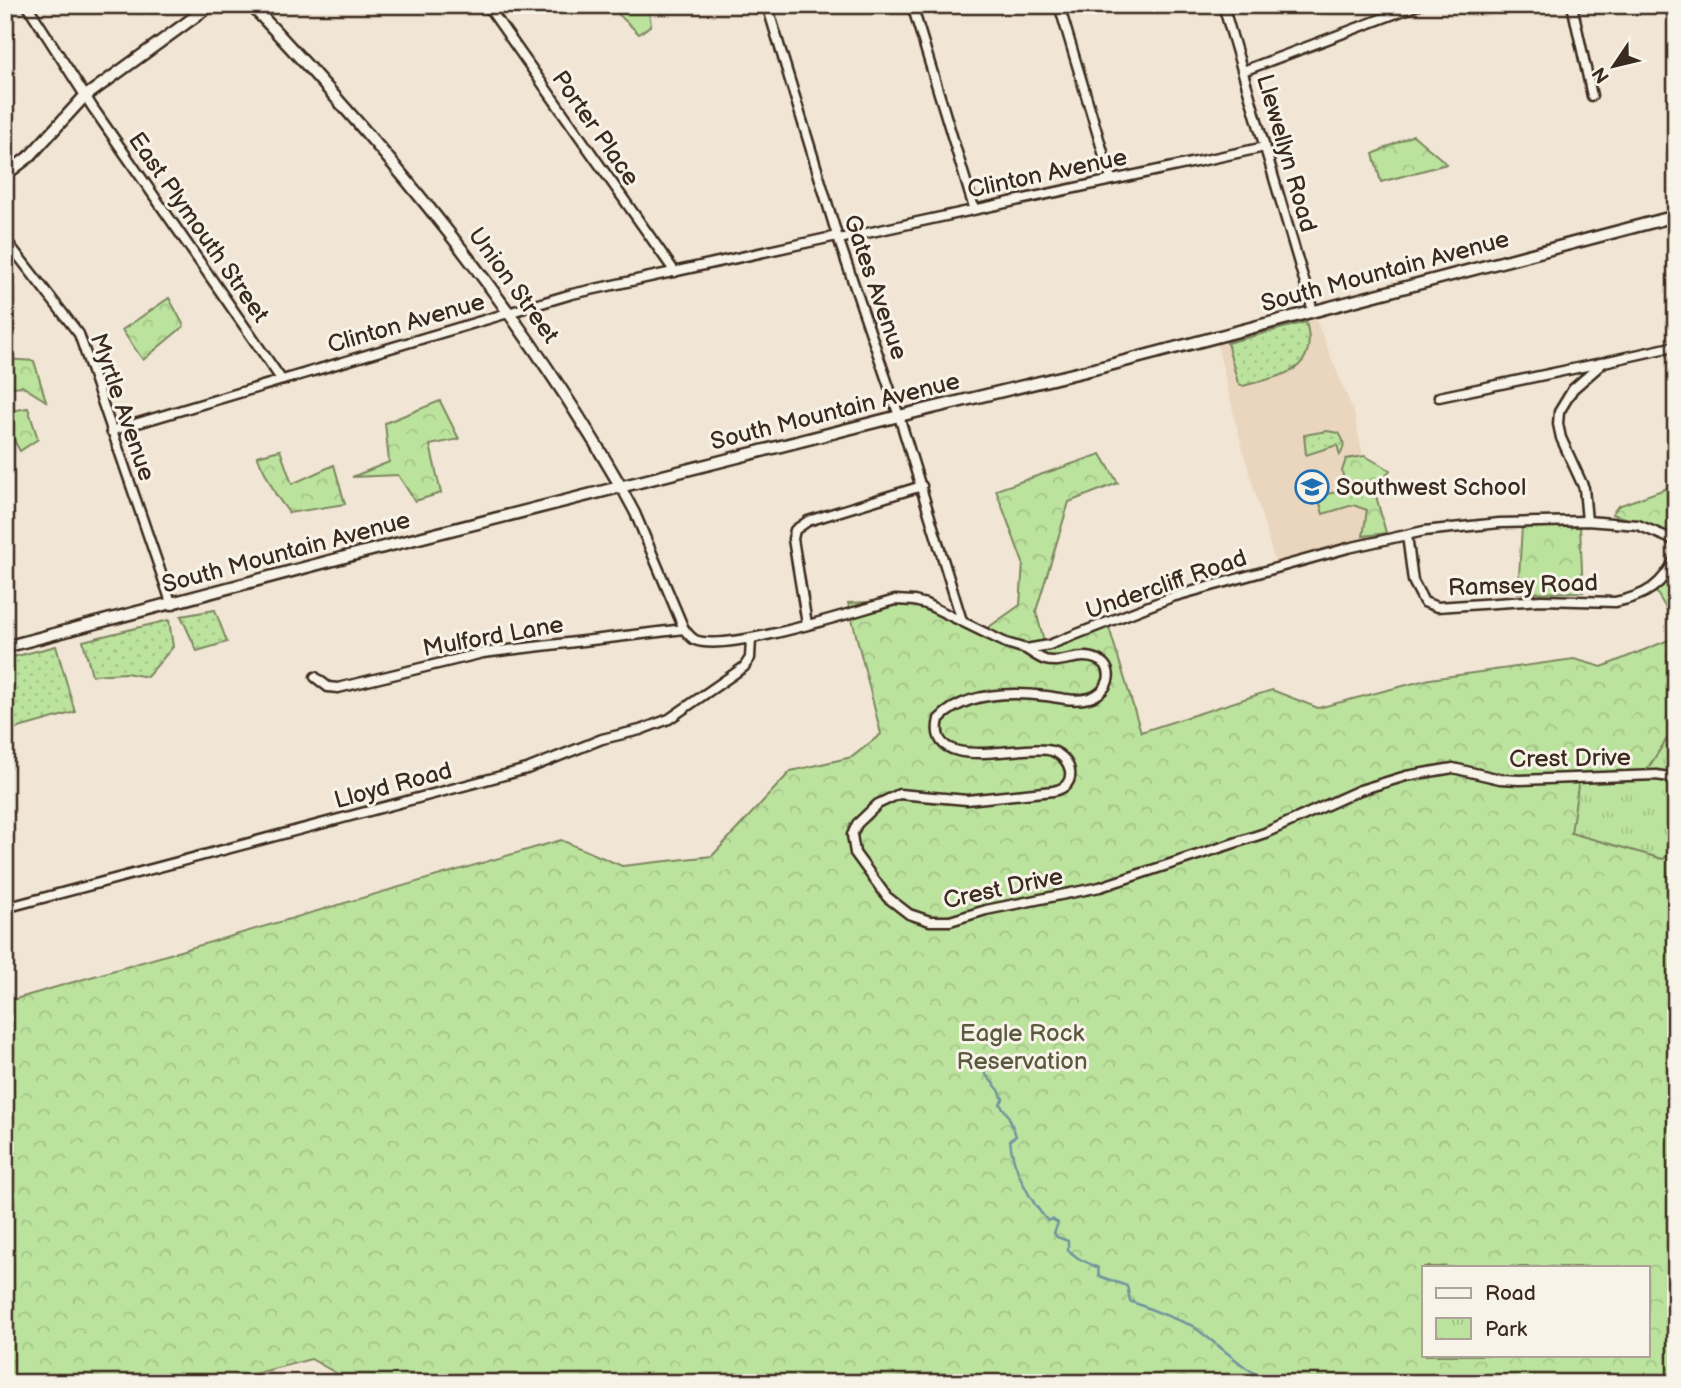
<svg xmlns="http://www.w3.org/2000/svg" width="1681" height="1388" font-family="'Balsamiq Sans',sans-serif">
  <defs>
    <pattern id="grass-dots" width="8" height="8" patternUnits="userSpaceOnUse" patternTransform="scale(1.75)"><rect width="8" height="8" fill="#bce39e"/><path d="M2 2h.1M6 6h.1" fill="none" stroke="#a2c388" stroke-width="1.8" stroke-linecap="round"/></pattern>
    <pattern id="forest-crowns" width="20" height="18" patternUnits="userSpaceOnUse" patternTransform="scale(1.75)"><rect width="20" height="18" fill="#bce39e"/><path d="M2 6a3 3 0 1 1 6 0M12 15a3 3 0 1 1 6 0" fill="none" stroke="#a2c388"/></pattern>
    <pattern id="park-tufts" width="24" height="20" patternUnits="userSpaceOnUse" patternTransform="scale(1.75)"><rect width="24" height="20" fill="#bce39e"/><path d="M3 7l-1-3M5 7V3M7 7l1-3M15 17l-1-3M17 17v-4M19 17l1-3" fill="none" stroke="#a2c388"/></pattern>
  </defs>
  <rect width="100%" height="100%" fill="#f1e6d5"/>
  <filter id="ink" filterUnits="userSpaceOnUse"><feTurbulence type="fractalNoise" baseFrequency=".0143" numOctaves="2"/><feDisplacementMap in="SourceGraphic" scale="14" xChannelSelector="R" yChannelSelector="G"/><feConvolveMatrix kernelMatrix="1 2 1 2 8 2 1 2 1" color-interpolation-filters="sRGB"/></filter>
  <g filter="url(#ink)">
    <!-- built -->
    <path fill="#ead6be" d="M1316,320L1354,413L1380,534L1275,563L1240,440L1217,345Z"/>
    <!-- grass -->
    <g fill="url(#grass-dots)" stroke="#7c865e" stroke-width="2">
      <path d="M1306,322C1320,373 1281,375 1243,386L1238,383L1227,343Z"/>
      <path d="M1327,431L1339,433C1345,442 1345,447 1340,455L1337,445L1306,455L1304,435Z"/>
      <path d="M215,610L227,642L197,651L181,616Z"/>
      <path d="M169,620L173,647L147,677L126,673L92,675L83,641Z"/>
      <path d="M56,646L75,712L5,732V659Z"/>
    </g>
    <!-- forest -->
    <g fill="url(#forest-crowns)" stroke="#7c865e" stroke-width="2" fill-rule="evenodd">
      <path d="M609,5H648L651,25L639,34Z"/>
      <path d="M1413,135L1447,164L1381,182L1373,154Z"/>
      <path d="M169,298L184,326L143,360L122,330Z"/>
      <path d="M5,359L34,361L46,401L22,386L5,388Z"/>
      <path d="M440,401L459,439L430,445L441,493L415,501L398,475L352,477L389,462L385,423Z"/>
      <path d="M28,408L38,439L20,451L5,424V412Z"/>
      <path d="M280,450L292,484L334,465L345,504L289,513L276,495L257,456Z"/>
      <path d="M1101,454L1118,483L1069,502L1036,611L1044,642L1107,621L1141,732L1272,690L1318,708L1430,679L1574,659L1602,667L1676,637V725L1645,773L1572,833L1663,859L1676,849V1383H354L311,1359L219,1383H5V1002L561,840L622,866L712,856L791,771L852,757L881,734L848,603L915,600L979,634L1020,605L1023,563L996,490ZM1424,1267H1648V1355H1424Z"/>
      <path d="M1365,456L1390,470L1375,492L1386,533L1363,536L1367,510L1353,505L1323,514L1318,496L1346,490L1342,471L1346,459Z"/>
      <path d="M1676,485V534L1612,514L1618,506Z"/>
      <path d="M1522,526L1580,527L1583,592L1518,593Z"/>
      <path d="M1668,577L1676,584V625L1655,590Z"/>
    </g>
    <!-- park -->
    <path fill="url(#park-tufts)" stroke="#7c865e" stroke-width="2" d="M1676,725V849L1663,859L1571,833L1579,779L1645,773Z"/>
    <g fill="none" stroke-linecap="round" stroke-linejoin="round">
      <!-- stream -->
      <path stroke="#6f959e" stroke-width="2.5" d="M982,1058L986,1075L999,1090L1003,1099L1000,1104L1008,1115L1016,1136L1010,1140C1012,1166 1030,1202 1048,1221L1052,1219L1058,1223L1054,1233L1057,1237L1068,1241V1250L1078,1258L1098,1268L1099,1276L1127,1286L1130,1301L1193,1326L1245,1367L1270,1383"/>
      <defs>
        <g id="minor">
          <path d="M27,5L93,108L281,379"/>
          <path d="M487,5L675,272"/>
          <path d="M767,5L836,232L899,416L962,621"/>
          <path d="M912,5L974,208"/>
          <path d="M1059,5L1111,179"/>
          <path d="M1223,5L1313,311"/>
          <path d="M1572,5L1592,96"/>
          <path d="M1243,71L1418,5"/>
          <path d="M5,239L79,334L172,605"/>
          <path d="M839,239L1265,147"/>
          <path d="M1439,397L1601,363"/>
          <path d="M111,431L572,294L837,236"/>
          <path d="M621,487L635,513L684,629C687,633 690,637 695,640C728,653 856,611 895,600L914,601L926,604L1006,643L1026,649L1049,645L1172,597L1348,548L1424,531L1499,523L1587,521L1638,525L1676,541"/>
          <path d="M1587,521L1584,488L1561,438L1558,424L1559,412L1573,389L1604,362L1676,346"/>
          <path d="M1407,535L1413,581L1424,602L1437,607L1541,600L1615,602C1646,596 1663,585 1676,557"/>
          <path d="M807,624L793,539L795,530L808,521L922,486"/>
          <path d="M1026,649C1032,653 1039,658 1045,660C1063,665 1080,651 1098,660C1118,670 1107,694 1089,698C1074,702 1061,698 1046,696C1012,692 965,692 939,719C925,776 1027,742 1052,751C1073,758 1079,787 1053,791L967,800L899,794L878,804L857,824L852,835L855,853L887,897L909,914L930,921H950L986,910L1100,887L1265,833L1360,790L1406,776L1453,768L1500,779L1520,780L1656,775L1676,778"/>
          <path d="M315,677L328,687L338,688L483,653L684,629"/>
          <path d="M5,908L527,769L602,739L640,730L669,719L744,667L750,658L751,639"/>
        </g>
        <g id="tertiary">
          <path d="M251,5C391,153 520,310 621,487"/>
          <path d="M5,175L30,156L83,98L211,5"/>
          <path d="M5,647L360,553L899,416L1102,367L1676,216"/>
        </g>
      </defs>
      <!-- minor casing -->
      <use href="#minor" stroke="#3b2a1e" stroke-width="13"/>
      <!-- tertiary casing -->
      <use href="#tertiary" stroke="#3b2a1e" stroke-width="15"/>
      <!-- minor -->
      <use href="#minor" stroke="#f7f3e8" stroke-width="8"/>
      <!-- tertiary -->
      <use href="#tertiary" stroke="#f7f3e8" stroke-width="10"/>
    </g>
  </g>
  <!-- icons -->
  <defs>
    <symbol id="school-ring" viewBox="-11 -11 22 22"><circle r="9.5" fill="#f7f3e8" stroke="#1f6fb2" stroke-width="1.5"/><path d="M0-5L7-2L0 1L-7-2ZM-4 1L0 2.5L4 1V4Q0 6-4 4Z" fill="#1f6fb2"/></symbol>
  </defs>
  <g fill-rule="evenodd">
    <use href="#school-ring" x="1293" y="468" width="38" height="38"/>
  </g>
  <g text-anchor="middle" stroke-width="6" stroke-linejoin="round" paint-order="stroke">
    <!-- street labels -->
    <g font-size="24" fill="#3b2a1e" stroke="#f7f3e8">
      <text transform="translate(596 128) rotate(55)" y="8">Porter Place</text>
      <text transform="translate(1287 153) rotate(74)" y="8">Llewellyn Road</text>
      <text transform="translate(1047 173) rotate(-12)" y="8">Clinton Avenue</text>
      <text transform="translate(199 227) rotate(55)" y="8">East Plymouth Street</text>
      <text transform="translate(1385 271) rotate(-15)" y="8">South Mountain Avenue</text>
      <text transform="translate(514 285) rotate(54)" y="8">Union Street</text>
      <text transform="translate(876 287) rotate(71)" y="8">Gates Avenue</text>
      <text transform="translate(406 323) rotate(-16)" y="8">Clinton Avenue</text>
      <text transform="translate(123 407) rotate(71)" y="8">Myrtle Avenue</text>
      <text transform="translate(835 411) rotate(-14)" y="8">South Mountain Avenue</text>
      <text transform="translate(286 552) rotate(-15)" y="8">South Mountain Avenue</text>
      <text transform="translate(1166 584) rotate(-19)" y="8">Undercliff Road</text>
      <text transform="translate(1523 585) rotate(-2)" y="8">Ramsey Road</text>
      <text transform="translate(493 636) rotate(-10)" y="8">Mulford Lane</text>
      <text transform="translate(1570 758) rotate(-1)" y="8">Crest Drive</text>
      <text transform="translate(393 785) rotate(-15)" y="8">Lloyd Road</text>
      <text transform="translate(1003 888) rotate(-12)" y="8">Crest Drive</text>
    </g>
    <!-- poi labels -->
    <g font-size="24" fill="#3b2a1e" stroke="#f7f3e8" text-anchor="start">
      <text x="1336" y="495">Southwest School</text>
    </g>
    <!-- park labels -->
    <g font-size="24" fill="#5b583e" stroke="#f7f3e8">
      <text x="1022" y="1041">Eagle Rock<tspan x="1022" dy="28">Reservation</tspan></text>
    </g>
  </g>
  <!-- margin -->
  <rect width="1681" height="1388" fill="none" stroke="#f7f3e8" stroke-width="28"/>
  <rect x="14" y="14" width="1653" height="1360" fill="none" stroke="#3b2a1e" stroke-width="2.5" filter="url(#ink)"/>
  <!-- legend -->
  <rect x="1422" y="1266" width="228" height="91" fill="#f7f3e8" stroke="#aca397" stroke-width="2"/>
  <rect x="1436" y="1288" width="35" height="10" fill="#f7f3e8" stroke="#aca397" stroke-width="2"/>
  <text x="1485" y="1300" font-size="21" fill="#3b2a1e">Road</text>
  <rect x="1436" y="1318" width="35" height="21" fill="url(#park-tufts)" stroke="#aca397" stroke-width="2"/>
  <text x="1485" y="1336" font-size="21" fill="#3b2a1e">Park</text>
  <!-- north arrow -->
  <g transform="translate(1614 66) rotate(235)" stroke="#f7f3e8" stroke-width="5" paint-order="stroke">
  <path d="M0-5L12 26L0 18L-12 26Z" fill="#3b2a1e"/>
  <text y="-10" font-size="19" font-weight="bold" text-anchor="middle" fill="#3b2a1e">N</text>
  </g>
</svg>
